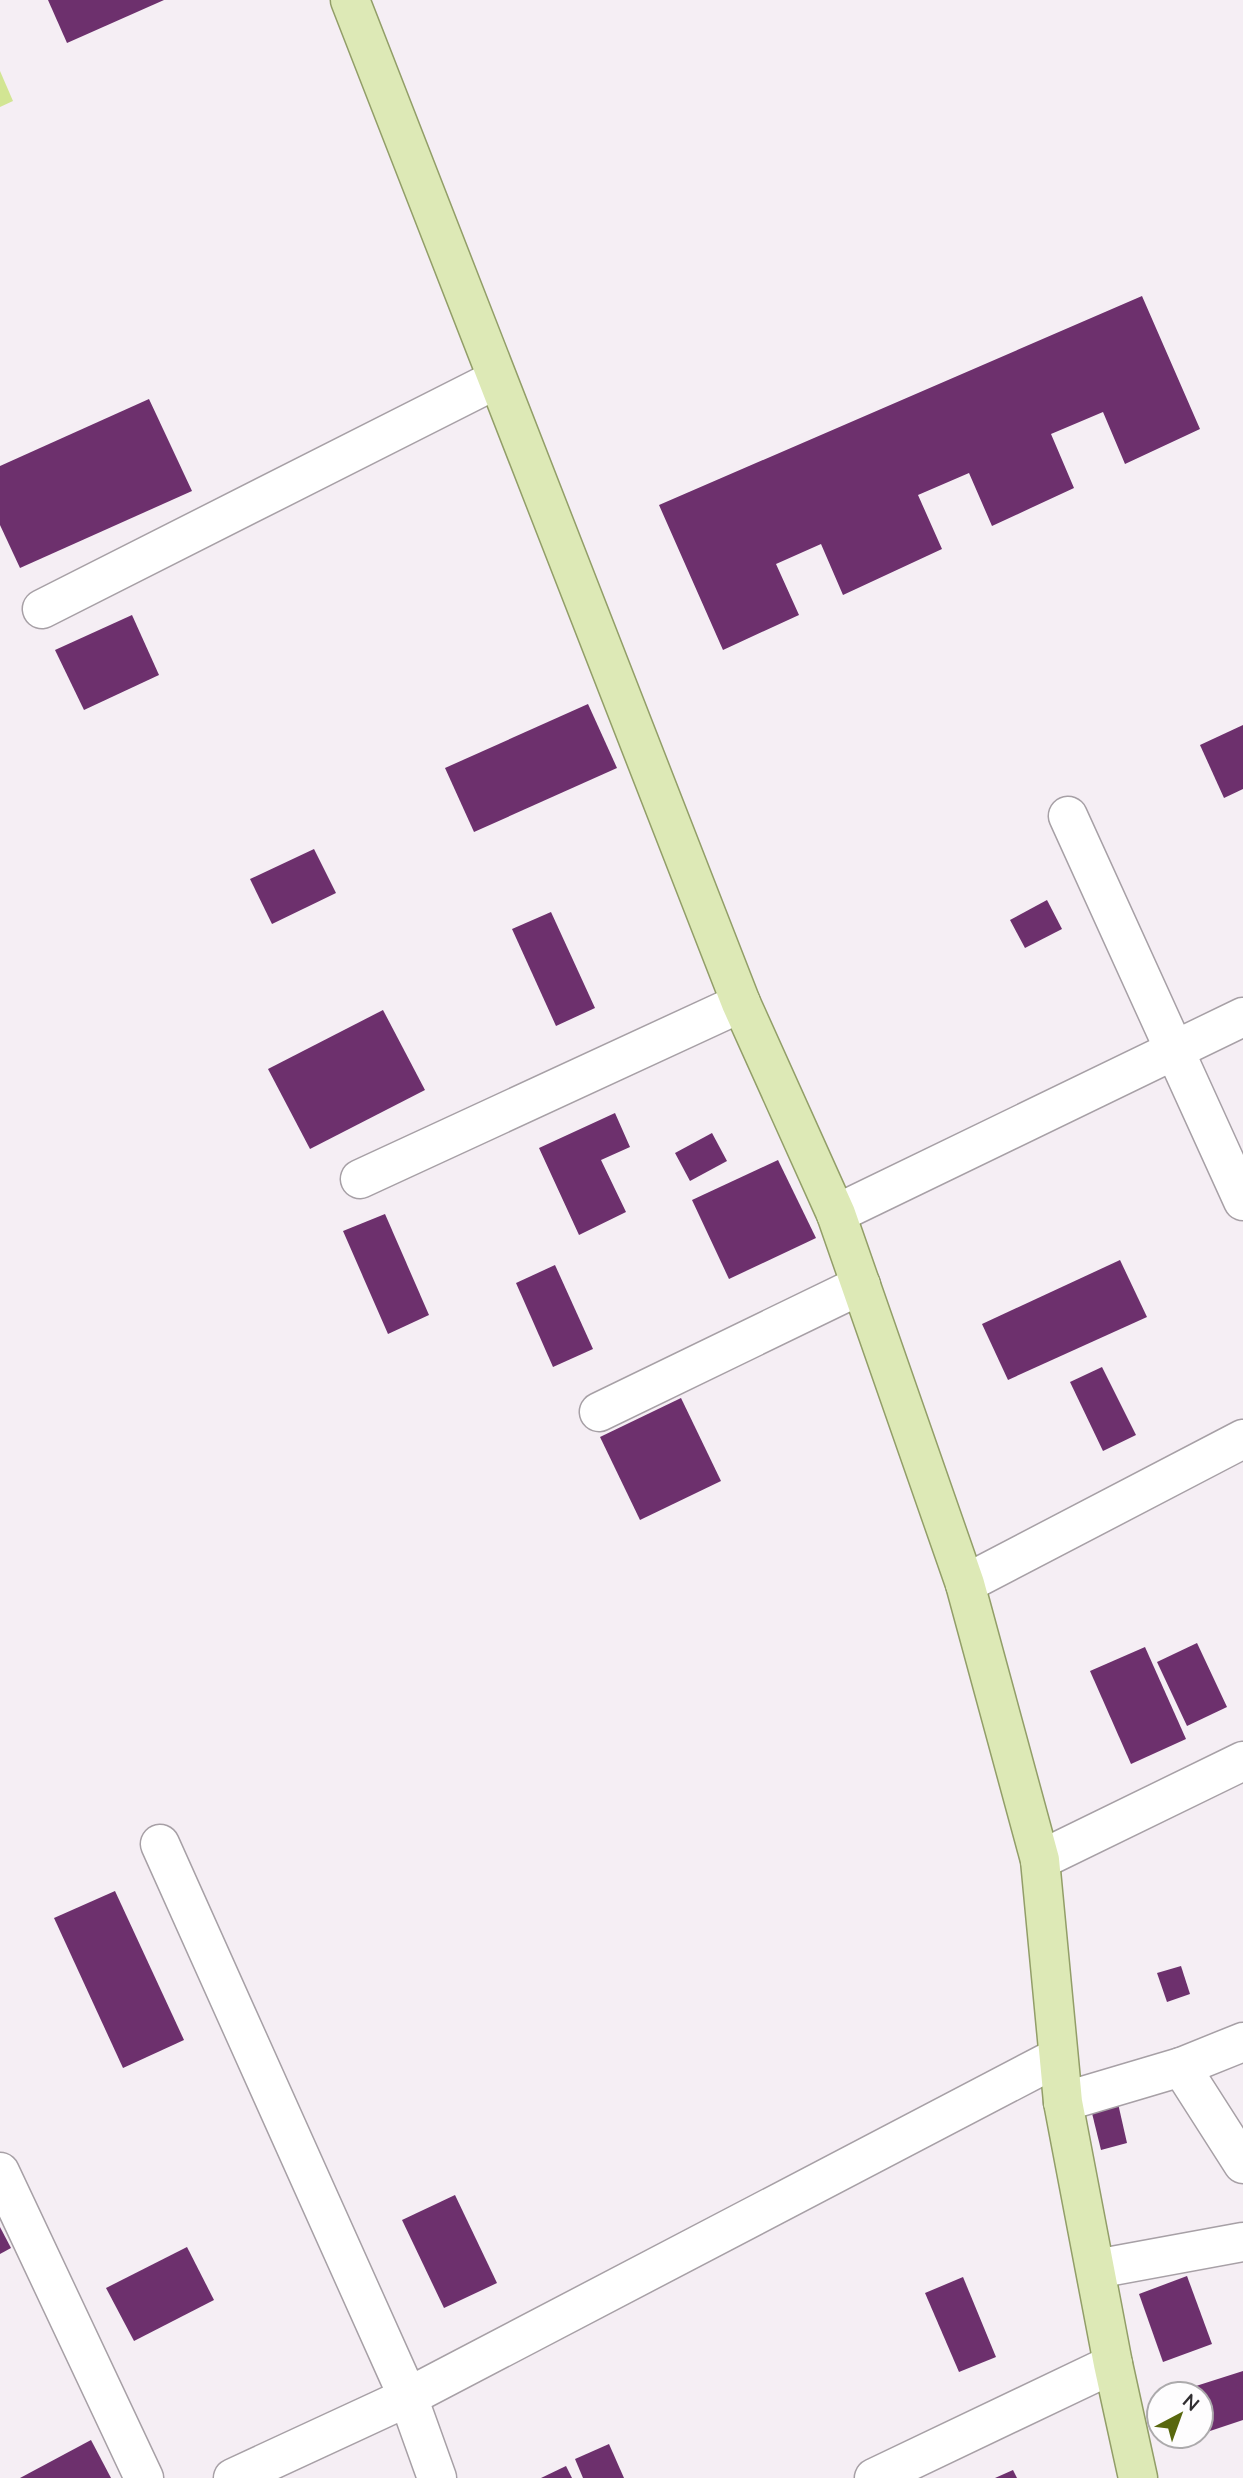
<svg xmlns="http://www.w3.org/2000/svg" width="1243" height="2478" font-family="Mulish,sans-serif">
  <rect width="100%" height="100%" fill="#f5eef4"/>
  <!-- green -->
  <path fill="#d2e593" d="M0,71L13,101L0,107Z"/>
  <!-- building -->
  <g fill="#6d306d">
    <path d="M48,0H164L67,43Z"/>
    <path d="M1142,296L1200,429L1125,464L1103,412L1051,434L1074,488L992,526L969,473L918,495L942,549L843,595L821,544L776,564L799,615L723,650L659,505Z"/>
    <path d="M149,399L192,491L20,568L0,525V466Z"/>
    <path d="M132,615L159,675L84,710L55,650Z"/>
    <path d="M588,704L617,768L474,832L445,768Z"/>
    <path d="M1243,725V789L1224,798L1200,745Z"/>
    <path d="M314,849L336,893L272,924L250,879Z"/>
    <path d="M1047,900L1062,929L1025,948L1010,920Z"/>
    <path d="M551,912L595,1008L556,1026L512,929Z"/>
    <path d="M383,1010L425,1090L310,1149L268,1069Z"/>
    <path d="M615,1113L630,1147L601,1160L626,1212L579,1235L539,1148Z"/>
    <path d="M712,1133L727,1161L690,1181L675,1153Z"/>
    <path d="M778,1160L816,1238L729,1279L692,1200Z"/>
    <path d="M385,1214L429,1315L388,1334L343,1231Z"/>
    <path d="M1120,1260L1147,1317L1008,1380L982,1324Z"/>
    <path d="M555,1265L593,1349L553,1367L516,1283Z"/>
    <path d="M1102,1367L1136,1435L1103,1451L1070,1382Z"/>
    <path d="M681,1398L721,1481L640,1520L600,1437Z"/>
    <path d="M1197,1643L1227,1707L1187,1726L1157,1662Z"/>
    <path d="M1145,1647L1186,1739L1131,1764L1090,1671Z"/>
    <path d="M115,1891L184,2040L123,2068L54,1918Z"/>
    <path d="M1181,1966L1190,1994L1167,2002L1157,1973Z"/>
    <path d="M1117,2099L1127,2143L1101,2150L1090,2105Z"/>
    <path d="M455,2195L497,2283L444,2308L402,2220Z"/>
    <path d="M0,2227L11,2248L0,2254Z"/>
    <path d="M187,2247L214,2300L134,2341L106,2288Z"/>
    <path d="M1187,2276L1212,2344L1163,2362L1139,2294Z"/>
    <path d="M963,2277L996,2357L959,2372L925,2293Z"/>
    <path d="M1243,2371V2420L1201,2434V2394L1174,2393Z"/>
    <path d="M91,2440L111,2478H20Z"/>
    <path d="M609,2444L624,2478H583L575,2459Z"/>
    <path d="M566,2466L572,2478H541Z"/>
    <path d="M1013,2470L1017,2478H995Z"/>
  </g>
  <g fill="none" stroke-linecap="round" stroke-linejoin="round">
    <defs>
      <g id="minor">
        <path d="M42,609L497,379"/>
        <path d="M1068,816L1243,1201"/>
        <path d="M360,1179L741,1003"/>
        <path d="M836,1214L1243,1017"/>
        <path d="M599,1412L861,1285"/>
        <path d="M965,1584L1243,1439"/>
        <path d="M160,1844L408,2397L437,2478"/>
        <path d="M1040,1860L1243,1761"/>
        <path d="M1181,2067L1243,2164"/>
        <path d="M1063,2102L1181,2067L1243,2042"/>
        <path d="M0,2172L144,2478"/>
        <path d="M1096,2269L1243,2242"/>
        <path d="M233,2478L408,2397L1058,2057"/>
        <path d="M874,2478L1113,2364"/>
      </g>
      <path id="major" d="M350,0L741,1003L836,1214L965,1584L1040,1860L1063,2102L1113,2364L1138,2478"/>
    </defs>
    <!-- minor casing -->
    <use href="#minor" stroke="#a7a0a6" stroke-width="41"/>
    <!-- major casing -->
    <use href="#major" stroke="#929e68" stroke-width="41"/>
    <!-- minor -->
    <use href="#minor" stroke="#fff" stroke-width="38"/>
    <!-- major -->
    <use href="#major" stroke="#dde9b6" stroke-width="38"/>
  </g>
  <!-- north arrow -->
  <g transform="translate(1180 2415) rotate(41)"><circle r="33" fill="#fefdfe" stroke="#acaaac" stroke-width="2"/>
  <path d="M0-5L12 26L0 18L-12 26Z" fill="#58670e"/>
  <text y="-10" font-size="19" font-weight="bold" text-anchor="middle" fill="#312e31">N</text>
  </g>
</svg>
